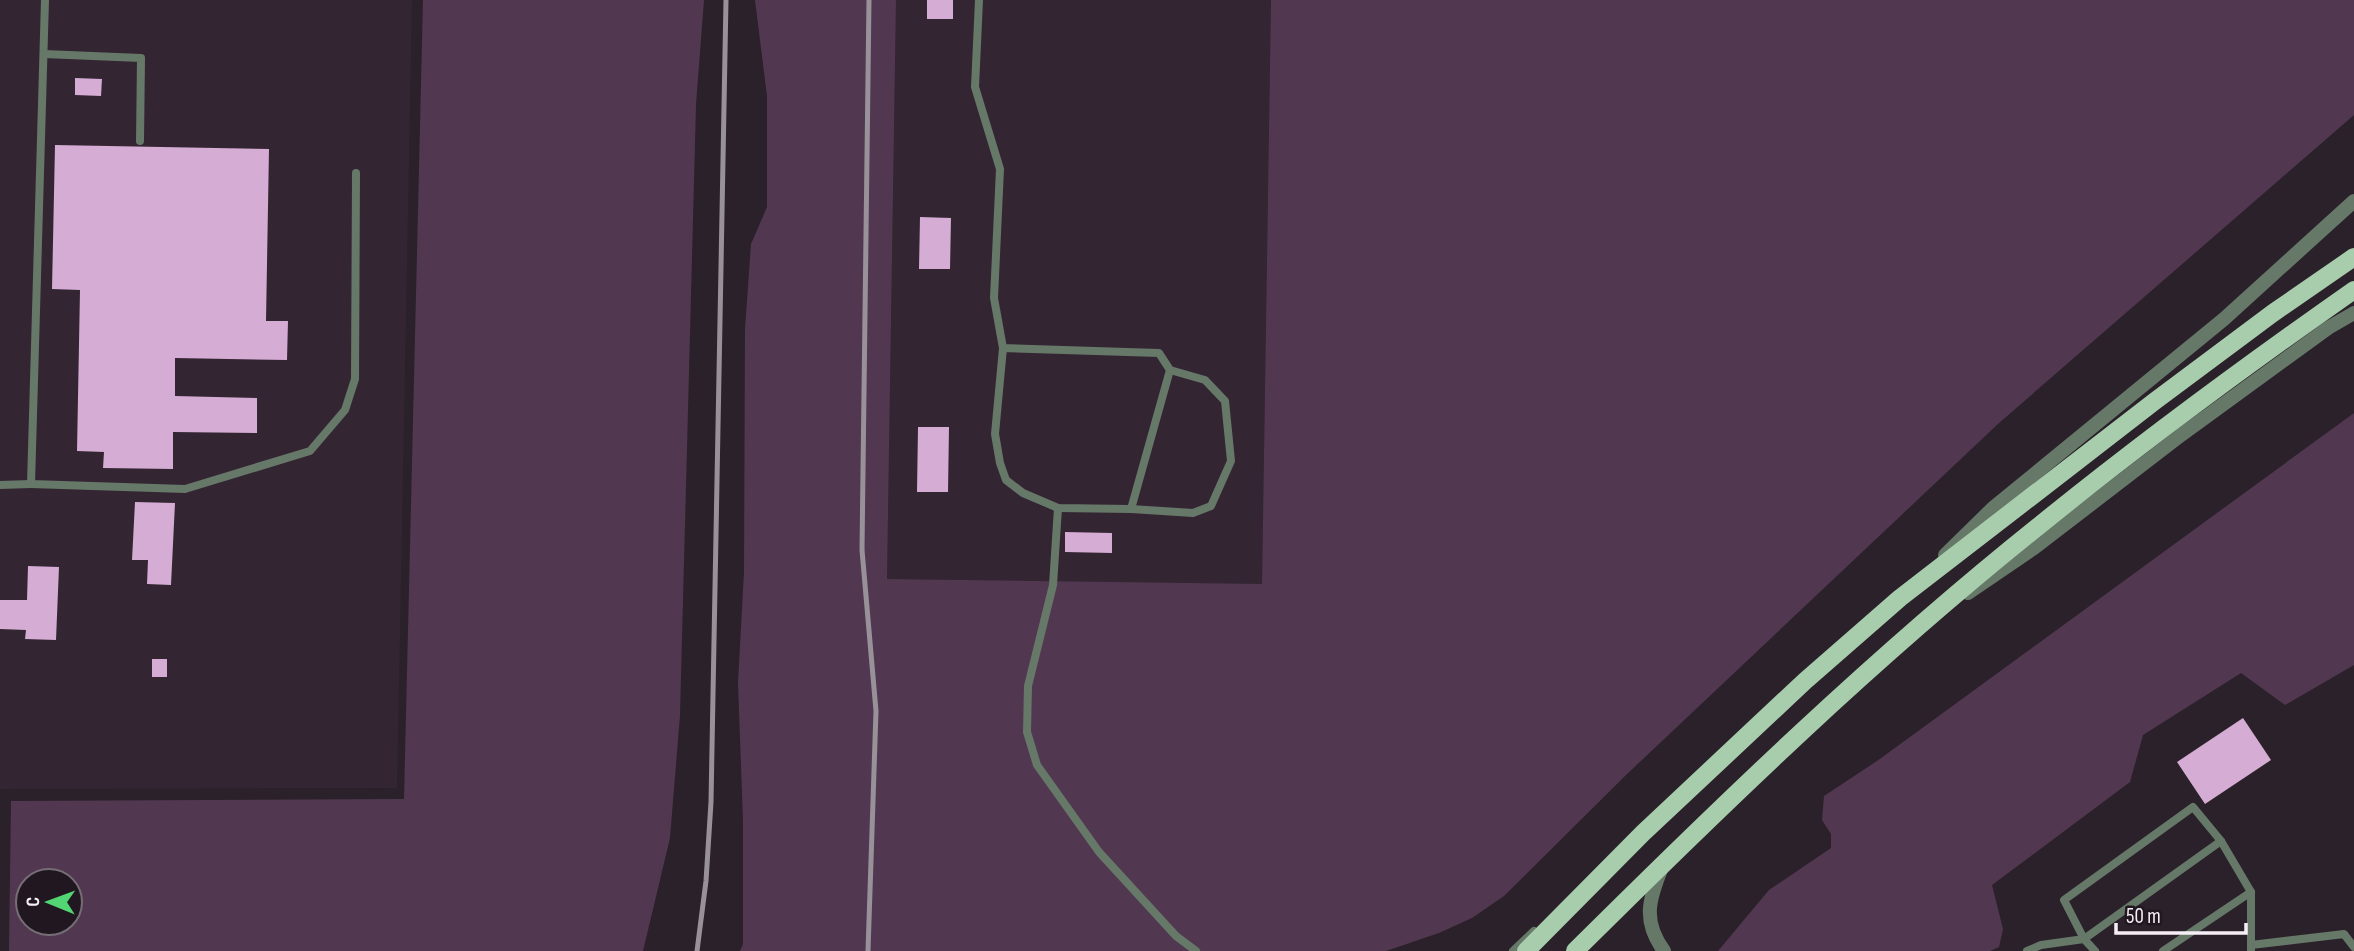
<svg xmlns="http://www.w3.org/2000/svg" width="2354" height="951" font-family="'Sofia Sans Condensed',sans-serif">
  <rect width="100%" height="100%" fill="#2a212a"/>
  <!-- built -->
  <g fill="#342533">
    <path d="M0,0H412L397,788L0,789Z"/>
    <path d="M896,0H1271L1262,585L887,579Z"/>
  </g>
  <!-- green -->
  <g fill="#513850" fill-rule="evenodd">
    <path d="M423,0H704L696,104L680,715L670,838L643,951H9L11,801L404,799ZM70,881V923H28V881Z"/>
    <path d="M755,0H896L887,579L1262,584L1271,0H2354V115L1999,423L1626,775L1504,896L1472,918L1439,933L1386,951H740L743,944V820L738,683L744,572L745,329L751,244L767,207V96Z"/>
    <path d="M2354,413V665L2285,705L2241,673L2143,735L2130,782L1992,885L2003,929L1999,947L1990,951H1718L1769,890L1831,848V834L1822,820L1824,796L1877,761Z"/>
  </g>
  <!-- building -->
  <g fill="#d5acd3">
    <rect x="927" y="0" width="26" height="19"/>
    <path d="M75,78L102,79L101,96L75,95Z"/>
    <path d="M55,145L269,149L266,321H288L287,360L175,358V396L257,398V433L173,432V469L103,468L104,452L77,451L80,290L52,289Z"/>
    <path d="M920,217L951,218L950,269H919Z"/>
    <path d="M918,427H949L948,492H917Z"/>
    <path d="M135,502L175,503L171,585L147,584L148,560H132Z"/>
    <path d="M1065,532L1112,533V553L1065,552Z"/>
    <path d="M28,566L59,567L56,640L25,639L26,630L0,629V600H27Z"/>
    <rect x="152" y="659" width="15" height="18"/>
    <path d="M2243,718L2271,760L2205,804L2177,762Z"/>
  </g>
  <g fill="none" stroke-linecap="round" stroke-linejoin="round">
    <!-- lane -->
    <g stroke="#667868" stroke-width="8">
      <path d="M45,0L31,484L185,489L310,451L345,410L355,379L356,173"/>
      <path d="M979,0L975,87L1000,169L994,298L1003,348L995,434L1000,463L1006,480L1023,493L1058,508L1131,509L1170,370L1159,353L1003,348"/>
      <path d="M44,54L141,58L140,141"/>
      <path d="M0,485L31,484"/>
      <path d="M1058,508L1053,585L1028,686L1027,732L1037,765L1099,852L1176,936L1196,951"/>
      <path d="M1131,509L1193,513L1211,506L1231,461L1225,401L1205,380L1170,370"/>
      <path d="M2251,945L2344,934L2354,947"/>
      <path d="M1513,951L1534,931"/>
      <path d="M2027,951L2041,945L2084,939L2221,841"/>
      <path d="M2095,951L2084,939L2064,900L2193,807L2221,841L2251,892V951"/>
      <path d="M2163,951L2251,892"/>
    </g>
    <!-- street -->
    <g stroke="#667868" stroke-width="14">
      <path d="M1945,555L1993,508L2224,319L2354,201"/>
      <path d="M1968,593L2034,548L2181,435L2328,328L2354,313"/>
      <path d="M1662,867C1649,899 1642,921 1664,951"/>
    </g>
    <!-- primary -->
    <g stroke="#a8cdac" stroke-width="18">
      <path d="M1526,951L1643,833L1805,681L1900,598L2155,401L2273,313L2354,257"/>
      <path d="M1575,951C1724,803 1876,656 2040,525C2141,443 2247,365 2354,290"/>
    </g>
    <!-- rail -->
    <g stroke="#999199" stroke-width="5">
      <path d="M697,951L706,881L711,802L726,0"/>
      <path d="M868,951L876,711L862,550L869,0"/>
    </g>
  </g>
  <!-- north arrow -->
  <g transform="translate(49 902) rotate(271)"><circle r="33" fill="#211720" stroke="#766e76" stroke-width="2"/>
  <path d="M0-5L12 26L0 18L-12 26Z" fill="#52d673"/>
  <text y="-10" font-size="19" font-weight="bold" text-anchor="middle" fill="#f6f0f6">С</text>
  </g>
  <!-- scale -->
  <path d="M2116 923v10h130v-10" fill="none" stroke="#f6f0f6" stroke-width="3.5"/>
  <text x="2126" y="923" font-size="21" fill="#f6f0f6" stroke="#211720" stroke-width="5" paint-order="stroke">50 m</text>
</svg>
